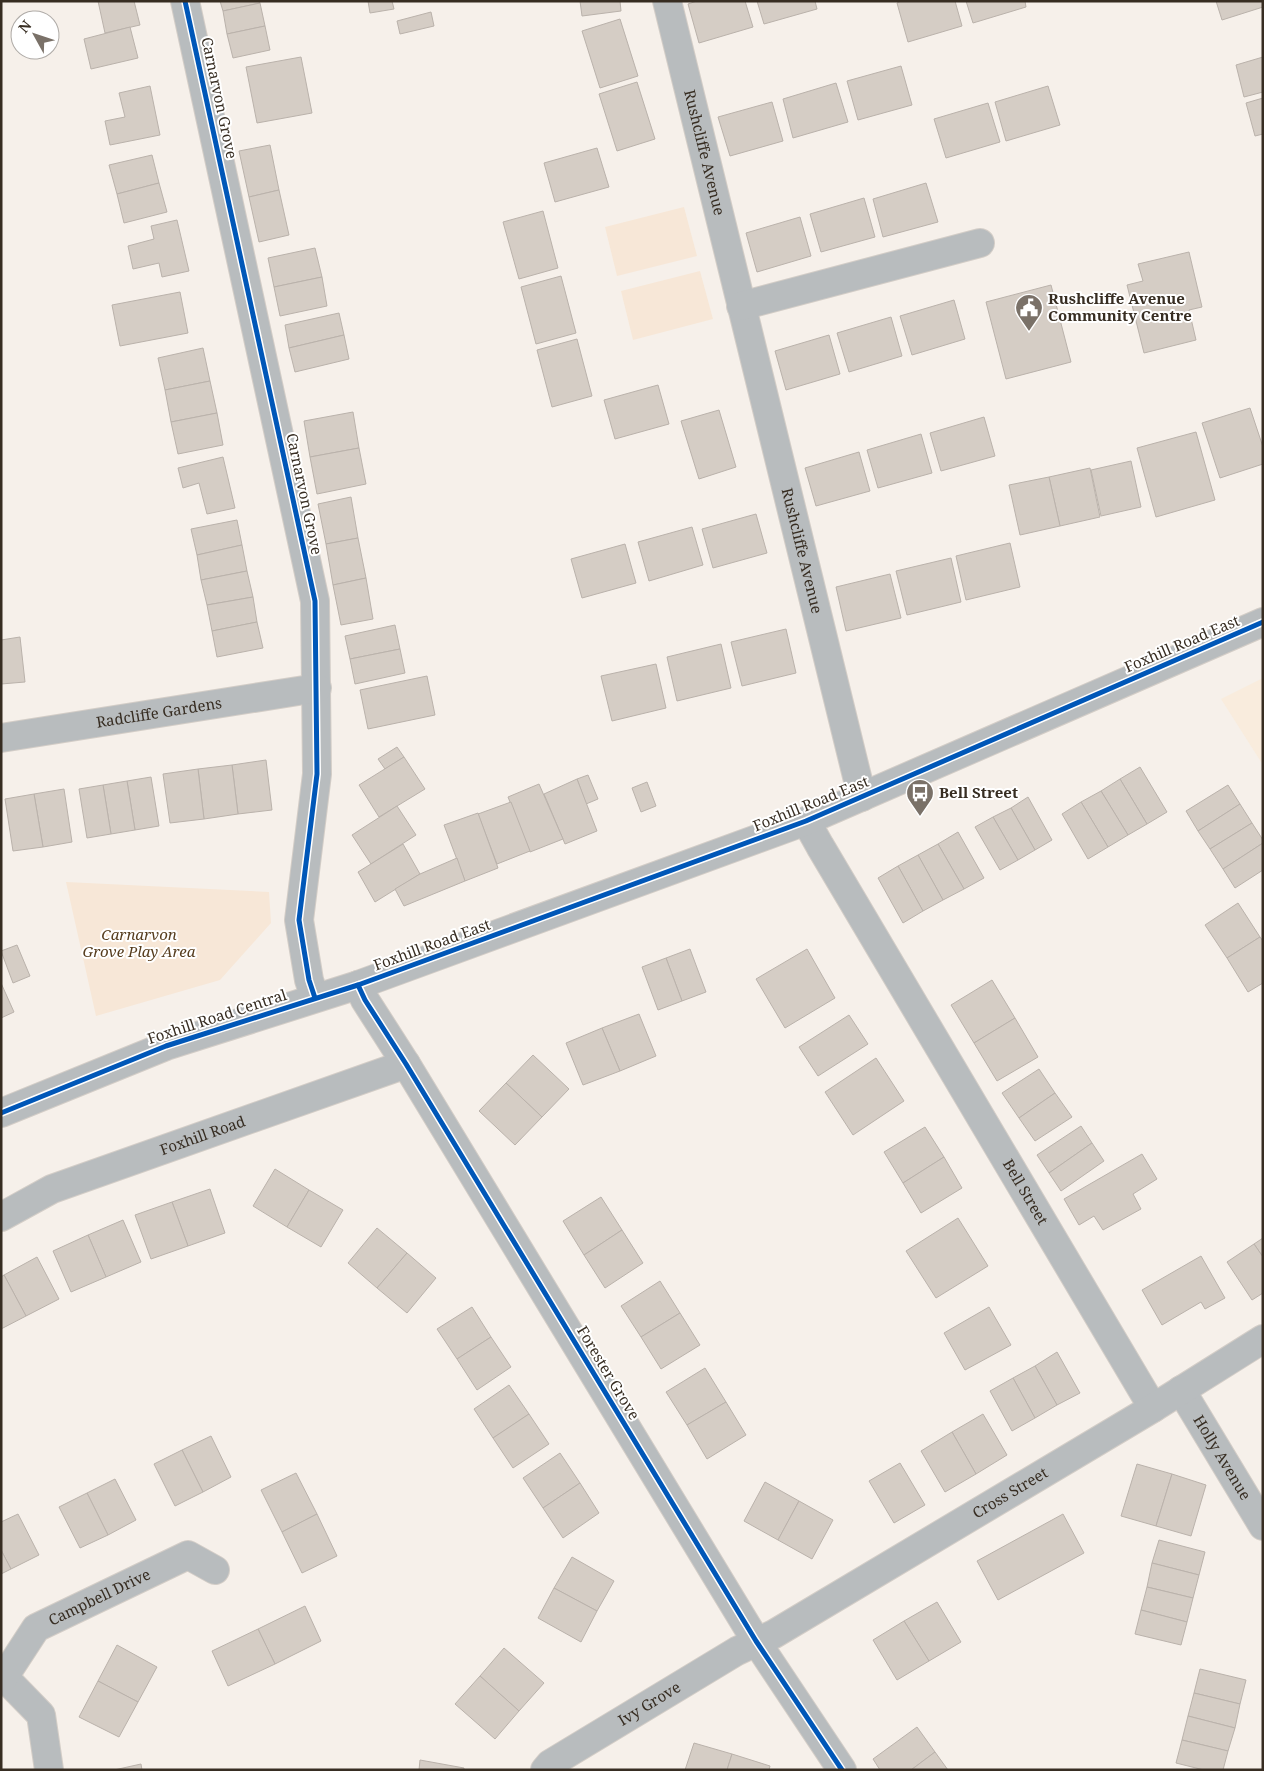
<svg xmlns="http://www.w3.org/2000/svg" width="1264" height="1771" font-family="'Noto Serif',serif">
  <rect width="100%" height="100%" fill="#f6f0ea"/>
  <!-- built -->
  <path fill="#f9ecdd" d="M1263,678V765L1221,699Z"/>
  <!-- green -->
  <g fill="#f7e7d7">
    <path d="M684,207L697,256L617,276L605,227Z"/>
    <path d="M700,271L713,319L633,340L621,291Z"/>
    <path d="M66,882L269,892L271,923L220,980L96,1016Z"/>
  </g>
  <!-- building -->
  <g fill="#d5cdc5" stroke="#bab2ab">
    <path d="M98,1H134L140,25L105,33Z"/>
    <path d="M220,1H259L260,3L223,11Z"/>
    <path d="M368,1H392L394,9L370,13Z"/>
    <path d="M580,1H620L621,11L582,16Z"/>
    <path d="M697,1H745L753,27L699,43L688,4Z"/>
    <path d="M757,1H815L817,9L764,24Z"/>
    <path d="M901,1H955L962,26L908,42L897,3Z"/>
    <path d="M966,1H1025L1026,7L973,23Z"/>
    <path d="M1216,1H1263V7L1222,20Z"/>
    <path d="M260,3L265,26L227,34L223,11Z"/>
    <path d="M431,12L434,26L400,34L397,21Z"/>
    <path d="M620,19L638,76L600,88L582,31Z"/>
    <path d="M265,26L270,50L233,58L227,34Z"/>
    <path d="M130,27L138,58L91,69L84,39Z"/>
    <path d="M301,57L312,113L257,123L246,67Z"/>
    <path d="M1263,57V92L1244,97L1236,65Z"/>
    <path d="M901,66L912,105L858,120L847,81Z"/>
    <path d="M637,82L655,139L617,151L599,94Z"/>
    <path d="M836,83L848,122L793,138L783,99Z"/>
    <path d="M150,86L160,135L110,145L105,121L125,117L119,93Z"/>
    <path d="M1048,86L1060,125L1006,141L995,102Z"/>
    <path d="M1263,98V134L1255,136L1246,103Z"/>
    <path d="M772,102L783,141L730,156L718,117Z"/>
    <path d="M988,103L1000,142L946,158L934,119Z"/>
    <path d="M270,145L279,190L249,197L239,151Z"/>
    <path d="M597,148L609,187L555,202L544,163Z"/>
    <path d="M152,155L159,183L117,194L109,165Z"/>
    <path d="M159,183L167,212L124,223L117,194Z"/>
    <path d="M926,183L938,222L883,237L873,199Z"/>
    <path d="M279,190L289,235L259,242L249,197Z"/>
    <path d="M864,198L875,237L821,252L810,214Z"/>
    <path d="M543,211L558,268L519,279L503,222Z"/>
    <path d="M800,217L811,256L757,272L746,233Z"/>
    <path d="M177,220L189,271L162,277L159,263L133,269L128,246L154,239L151,226Z"/>
    <path d="M315,248L322,277L274,287L268,258Z"/>
    <path d="M1189,252L1202,307L1189,310L1196,340L1144,353L1127,285L1143,281L1138,264Z"/>
    <path d="M561,276L576,333L536,344L521,287Z"/>
    <path d="M322,277L327,306L280,316L274,287Z"/>
    <path d="M1051,285L1071,362L1006,379L986,302Z"/>
    <path d="M180,292L188,333L120,346L112,305Z"/>
    <path d="M954,300L965,339L912,355L900,316Z"/>
    <path d="M339,313L344,335L289,348L285,325Z"/>
    <path d="M891,317L902,356L849,372L837,333Z"/>
    <path d="M344,335L349,359L295,372L289,348Z"/>
    <path d="M829,335L840,374L786,390L775,351Z"/>
    <path d="M577,339L592,396L552,407L537,350Z"/>
    <path d="M203,348L210,381L165,390L158,358Z"/>
    <path d="M210,381L217,413L171,422L165,390Z"/>
    <path d="M658,385L669,424L615,439L604,400Z"/>
    <path d="M1250,408L1263,447V464L1220,478L1202,423Z"/>
    <path d="M719,410L736,467L699,479L681,421Z"/>
    <path d="M353,412L359,448L310,457L304,421Z"/>
    <path d="M217,413L223,445L178,454L171,422Z"/>
    <path d="M984,417L995,456L941,471L930,433Z"/>
    <path d="M1196,432L1215,500L1156,517L1137,448Z"/>
    <path d="M921,434L932,473L878,488L867,450Z"/>
    <path d="M359,448L366,484L317,494L310,457Z"/>
    <path d="M859,452L870,491L816,506L805,468Z"/>
    <path d="M223,457L235,508L207,514L199,483L183,488L178,468Z"/>
    <path d="M1131,461L1141,507L1101,516L1091,470Z"/>
    <path d="M1090,468L1100,517L1060,526L1049,477Z"/>
    <path d="M1049,477L1060,526L1020,535L1009,485Z"/>
    <path d="M351,497L358,538L326,544L318,504Z"/>
    <path d="M756,514L767,553L713,568L702,529Z"/>
    <path d="M237,520L242,545L197,555L191,529Z"/>
    <path d="M692,527L703,565L649,581L638,542Z"/>
    <path d="M358,538L366,578L333,585L326,544Z"/>
    <path d="M1010,543L1020,587L966,600L956,556Z"/>
    <path d="M625,544L636,583L582,598L571,559Z"/>
    <path d="M242,545L247,571L201,580L197,555Z"/>
    <path d="M951,558L961,602L907,615L896,571Z"/>
    <path d="M247,571L253,597L207,605L201,580Z"/>
    <path d="M890,574L901,618L846,631L836,587Z"/>
    <path d="M366,578L373,619L341,625L333,585Z"/>
    <path d="M253,597L257,622L212,631L207,605Z"/>
    <path d="M257,622L263,648L217,657L212,631Z"/>
    <path d="M395,625L400,649L350,659L345,636Z"/>
    <path d="M786,629L796,673L742,686L731,642Z"/>
    <path d="M20,637L25,682L1,684V640Z"/>
    <path d="M721,644L731,688L677,701L667,657Z"/>
    <path d="M400,649L405,673L355,684L350,659Z"/>
    <path d="M656,664L666,708L612,721L601,676Z"/>
    <path d="M427,676L435,715L368,729L360,690Z"/>
    <path d="M397,747L404,757L385,769L378,759Z"/>
    <path d="M404,757L425,789L379,817L359,785Z"/>
    <path d="M266,760L272,810L238,814L232,765Z"/>
    <path d="M232,765L238,814L204,819L198,769Z"/>
    <path d="M1140,767L1167,812L1147,824L1120,779Z"/>
    <path d="M198,769L204,819L170,823L163,774Z"/>
    <path d="M588,775L598,799L586,804L577,779Z"/>
    <path d="M151,777L159,826L135,830L127,781Z"/>
    <path d="M577,779L597,831L565,844L544,794Z"/>
    <path d="M1120,779L1147,824L1128,835L1101,791Z"/>
    <path d="M127,781L135,830L111,834L103,785Z"/>
    <path d="M647,782L656,806L641,812L632,788Z"/>
    <path d="M539,784L563,839L530,852L508,797Z"/>
    <path d="M103,785L111,834L87,838L79,789Z"/>
    <path d="M1228,785L1240,804L1198,831L1186,811Z"/>
    <path d="M64,789L72,842L43,847L34,794Z"/>
    <path d="M1101,791L1128,835L1108,847L1081,802Z"/>
    <path d="M34,794L43,847L13,851L5,799Z"/>
    <path d="M1028,797L1052,840L1035,850L1011,808Z"/>
    <path d="M511,802L530,851L497,864L478,814Z"/>
    <path d="M1081,802L1108,847L1088,859L1062,814Z"/>
    <path d="M1240,804L1252,823L1210,849L1198,831Z"/>
    <path d="M397,806L416,835L371,864L352,835Z"/>
    <path d="M1011,808L1035,850L1018,860L993,817Z"/>
    <path d="M478,813L498,868L465,881L444,825Z"/>
    <path d="M993,817L1018,860L1000,870L975,827Z"/>
    <path d="M1252,823L1263,840V843L1223,869L1210,849Z"/>
    <path d="M958,832L984,878L964,889L938,844Z"/>
    <path d="M1263,843V870L1235,888L1223,869Z"/>
    <path d="M403,844L420,874L375,902L358,872Z"/>
    <path d="M938,844L964,889L943,900L918,855Z"/>
    <path d="M918,855L943,900L923,911L898,866Z"/>
    <path d="M457,858L465,881L404,906L395,889L420,874Z"/>
    <path d="M898,866L923,911L903,923L878,878Z"/>
    <path d="M1238,903L1260,937L1227,958L1205,925Z"/>
    <path d="M1260,937L1263,941V983L1248,992L1227,958Z"/>
    <path d="M17,945L30,976L13,983L1,951Z"/>
    <path d="M690,949L706,992L682,1001L666,958Z"/>
    <path d="M807,949L835,998L785,1028L756,979Z"/>
    <path d="M666,958L682,1001L658,1010L642,967Z"/>
    <path d="M992,980L1015,1018L974,1043L951,1005Z"/>
    <path d="M1,983L14,1012L1,1018Z"/>
    <path d="M639,1014L656,1056L620,1071L602,1028Z"/>
    <path d="M849,1015L868,1044L818,1076L799,1047Z"/>
    <path d="M1015,1018L1038,1057L997,1081L974,1043Z"/>
    <path d="M602,1028L620,1071L583,1085L566,1043Z"/>
    <path d="M533,1055L569,1089L542,1117L506,1083Z"/>
    <path d="M876,1058L904,1101L853,1135L825,1092Z"/>
    <path d="M1039,1069L1055,1093L1019,1118L1002,1093Z"/>
    <path d="M506,1083L542,1117L515,1145L479,1111Z"/>
    <path d="M1055,1093L1072,1117L1035,1141L1019,1118Z"/>
    <path d="M1081,1126L1092,1143L1049,1173L1037,1155Z"/>
    <path d="M925,1127L944,1157L903,1183L884,1152Z"/>
    <path d="M1092,1143L1104,1161L1061,1191L1049,1173Z"/>
    <path d="M1142,1154L1157,1179L1133,1194L1141,1209L1103,1230L1094,1216L1079,1225L1064,1199Z"/>
    <path d="M944,1157L962,1188L921,1213L903,1183Z"/>
    <path d="M275,1169L309,1190L287,1227L253,1206Z"/>
    <path d="M210,1189L225,1233L188,1246L172,1202Z"/>
    <path d="M309,1190L343,1210L321,1247L287,1227Z"/>
    <path d="M601,1197L622,1230L584,1255L563,1221Z"/>
    <path d="M172,1202L188,1246L151,1259L135,1215Z"/>
    <path d="M958,1218L988,1266L936,1298L906,1251Z"/>
    <path d="M123,1220L141,1262L106,1277L88,1235Z"/>
    <path d="M377,1228L407,1253L377,1288L348,1263Z"/>
    <path d="M622,1230L643,1263L605,1288L584,1255Z"/>
    <path d="M88,1235L106,1277L71,1292L53,1251Z"/>
    <path d="M1263,1238V1257L1254,1244Z"/>
    <path d="M1254,1244L1263,1257V1293L1252,1300L1227,1262Z"/>
    <path d="M407,1253L436,1278L407,1313L377,1288Z"/>
    <path d="M1201,1256L1225,1298L1205,1309L1201,1302L1162,1325L1142,1290Z"/>
    <path d="M37,1257L59,1299L26,1316L4,1275Z"/>
    <path d="M4,1275L26,1316L1,1329V1277Z"/>
    <path d="M660,1281L680,1313L641,1337L621,1306Z"/>
    <path d="M472,1307L491,1337L457,1359L437,1329Z"/>
    <path d="M989,1307L1011,1345L965,1370L944,1333Z"/>
    <path d="M680,1313L700,1345L661,1369L641,1337Z"/>
    <path d="M491,1337L511,1367L477,1390L457,1359Z"/>
    <path d="M1057,1352L1080,1393L1057,1405L1035,1366Z"/>
    <path d="M1035,1366L1057,1405L1035,1418L1013,1378Z"/>
    <path d="M705,1368L726,1402L687,1425L666,1392Z"/>
    <path d="M1013,1378L1035,1418L1012,1431L990,1391Z"/>
    <path d="M509,1385L529,1414L493,1438L474,1409Z"/>
    <path d="M726,1402L746,1435L707,1459L687,1425Z"/>
    <path d="M529,1414L549,1444L513,1468L493,1438Z"/>
    <path d="M983,1414L1007,1455L976,1474L952,1432Z"/>
    <path d="M952,1432L976,1474L945,1492L921,1451Z"/>
    <path d="M211,1436L231,1477L203,1492L182,1450Z"/>
    <path d="M182,1450L203,1492L175,1506L154,1464Z"/>
    <path d="M560,1453L580,1483L543,1508L523,1478Z"/>
    <path d="M900,1463L925,1505L894,1523L869,1481Z"/>
    <path d="M1137,1464L1172,1474L1156,1526L1121,1516Z"/>
    <path d="M296,1473L317,1514L282,1532L261,1490Z"/>
    <path d="M1172,1474L1206,1485L1191,1536L1156,1526Z"/>
    <path d="M115,1479L136,1520L108,1535L87,1493Z"/>
    <path d="M765,1482L799,1501L778,1540L744,1521Z"/>
    <path d="M580,1483L599,1513L563,1538L543,1508Z"/>
    <path d="M87,1493L108,1535L80,1548L59,1507Z"/>
    <path d="M799,1501L833,1520L812,1559L778,1540Z"/>
    <path d="M18,1514L39,1555L11,1569L1,1550V1522Z"/>
    <path d="M317,1514L337,1556L302,1573L282,1532Z"/>
    <path d="M1063,1514L1084,1553L998,1600L977,1561Z"/>
    <path d="M1159,1540L1205,1552L1199,1575L1152,1563Z"/>
    <path d="M1,1550L11,1569L1,1574Z"/>
    <path d="M572,1557L614,1581L597,1611L554,1588Z"/>
    <path d="M1152,1563L1199,1575L1193,1598L1147,1587Z"/>
    <path d="M1147,1587L1193,1598L1187,1622L1141,1610Z"/>
    <path d="M554,1588L597,1611L581,1642L538,1618Z"/>
    <path d="M937,1602L961,1642L929,1661L904,1621Z"/>
    <path d="M305,1606L321,1641L275,1664L258,1629Z"/>
    <path d="M1141,1610L1187,1622L1181,1645L1135,1634Z"/>
    <path d="M904,1621L929,1661L897,1680L873,1640Z"/>
    <path d="M258,1629L275,1664L228,1686L212,1651Z"/>
    <path d="M117,1645L157,1667L138,1702L98,1681Z"/>
    <path d="M504,1648L544,1683L519,1711L480,1676Z"/>
    <path d="M1200,1669L1246,1680L1240,1704L1194,1693Z"/>
    <path d="M480,1676L519,1711L495,1739L455,1704Z"/>
    <path d="M98,1681L138,1702L119,1737L79,1717Z"/>
    <path d="M1194,1693L1240,1704L1235,1728L1188,1716Z"/>
    <path d="M1188,1716L1235,1728L1228,1751L1182,1740Z"/>
    <path d="M917,1727L935,1752L911,1770H880L873,1759Z"/>
    <path d="M1182,1740L1228,1751L1223,1770H1204L1176,1763Z"/>
    <path d="M694,1743L732,1754L727,1770H685Z"/>
    <path d="M935,1752L948,1770H911Z"/>
    <path d="M732,1754L770,1766L769,1770H727Z"/>
    <path d="M420,1760L464,1768V1770H419Z"/>
    <path d="M141,1764L142,1770H114Z"/>
  </g>
  <g fill="none" stroke-linecap="round" stroke-linejoin="round">
    <defs>
      <g id="minor">
        <path d="M185,1L315,601L317,774L299,920L309,980L315,998"/>
        <path id="s1" d="M667,1L862,797"/>
        <path d="M741,306L980,243"/>
        <path id="s2" d="M1,738L317,688"/>
        <path id="s3" d="M806,821L820,846L1153,1408"/>
        <path d="M358,985L365,1000L406,1064L756,1641L842,1770"/>
        <path id="s4" d="M1,1217L52,1189L406,1064"/>
        <path id="s5" d="M1181,1390L1263,1526"/>
        <path d="M1,1677H4L41,1715L49,1770"/>
        <path id="s6" d="M4,1677L36,1628L188,1555L215,1570"/>
        <path id="s7" d="M545,1770L550,1764L737,1651L774,1634L1153,1408L1263,1339"/>
      </g>
      <path id="tertiary" d="M1,1113L166,1046L358,985L806,821L1263,622"/>
    </defs>
    <!-- minor casing -->
    <use href="#minor" stroke="#d3cdc7" stroke-width="30"/>
    <!-- tertiary casing -->
    <use href="#tertiary" stroke="#d3cdc7" stroke-width="30"/>
    <!-- minor -->
    <use href="#minor" stroke="#b8bcbe" stroke-width="28"/>
    <!-- tertiary -->
    <use href="#tertiary" stroke="#b8bcbe" stroke-width="28"/>
    <defs>
      <g id="cycleway">
        <path d="M185,1L315,601L317,774L299,920L309,980L315,998"/>
        <path d="M358,985L365,1000L406,1064L756,1641L842,1770"/>
        <path d="M1,1113L166,1046L358,985L806,821L1263,622"/>
      </g>
    </defs>
    <!-- cycleway casing -->
    <use href="#cycleway" stroke="#fff" stroke-width="8"/>
    <!-- cycleway -->
    <use href="#cycleway" stroke="#0057b8" stroke-width="5"/>
  </g>
  <!-- icons -->
  <defs>
    <symbol id="civic-pin" viewBox="-11 -11 22 30"><path d="M0 17L-7.5 6A9.5 9.5 0 1 1 7.5 6Z" fill="#7a7168" stroke="#fff"/><path d="M-.6-6.5H3V-4.5H.6V-3L4-1V1h2V6H-6V1h2V-1L-.6-3ZM-1.2 2.5V6h2.4V2.5Z" fill="#fff"/></symbol>
    <symbol id="bus-pin" viewBox="-11 -11 22 30"><path d="M0 17L-7.5 6A9.5 9.5 0 1 1 7.5 6Z" fill="#7a7168" stroke="#fff"/><path d="M-5-6H5V4H4V6H2V4H-2V6H-4V4H-5ZM-3.5-4V0h7V-4ZM-3.5 1.2v1.5H-2V1.2ZM2 1.2v1.5H3.5V1.2Z" fill="#fff"/></symbol>
  </defs>
  <g fill-rule="evenodd">
    <use href="#civic-pin" x="1013" y="292" width="32" height="43"/>
    <use href="#bus-pin" x="904" y="777" width="32" height="43"/>
  </g>
  <g text-anchor="middle" stroke-width="4" stroke-linejoin="round" paint-order="stroke">
    <!-- street labels -->
    <g font-size="15" fill="#372d22" stroke="#fff">
      <text transform="translate(219 98) rotate(78)" y="5">Carnarvon Grove</text>
      <text dy="5" stroke="none"><textPath href="#s1" startOffset="156">Rushcliffe Avenue</textPath></text>
      <text transform="translate(304 494) rotate(78)" y="5">Carnarvon Grove</text>
      <text dy="5" stroke="none"><textPath href="#s1" startOffset="566">Rushcliffe Avenue</textPath></text>
      <text transform="translate(1182 644) rotate(-23)" y="5">Foxhill Road East</text>
      <text dy="5" stroke="none"><textPath href="#s2" startOffset="160">Radcliffe Gardens</textPath></text>
      <text transform="translate(811 804) rotate(-22)" y="5">Foxhill Road East</text>
      <text transform="translate(432 945) rotate(-20)" y="5">Foxhill Road East</text>
      <text transform="translate(217 1017) rotate(-18)" y="5">Foxhill Road Central</text>
      <text dy="5" stroke="none"><textPath href="#s4" startOffset="218">Foxhill Road</textPath></text>
      <text dy="5" stroke="none"><textPath href="#s3" startOffset="431">Bell Street</textPath></text>
      <text transform="translate(608 1373) rotate(59)" y="5">Forester Grove</text>
      <text dy="5" stroke="none"><textPath href="#s5" startOffset="79">Holly Avenue</textPath></text>
      <text dy="5" stroke="none"><textPath href="#s7" startOffset="542">Cross Street</textPath></text>
      <text dy="5" stroke="none"><textPath href="#s6" startOffset="129">Campbell Drive</textPath></text>
      <text dy="5" stroke="none"><textPath href="#s7" startOffset="124">Ivy Grove</textPath></text>
    </g>
    <!-- poi labels -->
    <g font-size="15" font-weight="bold" fill="#372d22" stroke="#fff" text-anchor="start">
      <text x="1048" y="304">Rushcliffe Avenue<tspan x="1048" dy="17">Community Centre</tspan></text>
      <text x="939" y="798">Bell Street</text>
    </g>
    <!-- park labels -->
    <g font-size="15" font-style="italic" fill="#563d1e" stroke="#fff">
      <text x="139" y="940">Carnarvon<tspan x="139" dy="17">Grove Play Area</tspan></text>
    </g>
  </g>
  <!-- border -->
  <rect width="1264" height="1771" fill="none" stroke="#372d22" stroke-width="5"/>
  <!-- north arrow -->
  <g transform="translate(35 35) rotate(310)"><circle r="24" fill="#ffffff" stroke="#afaba7"/>
  <path d="M0-4L9 19L0 12L-9 19Z" fill="#7a7168"/>
  <text y="-8" font-size="14" font-weight="bold" text-anchor="middle" fill="#372d22">N</text>
  </g>
</svg>
